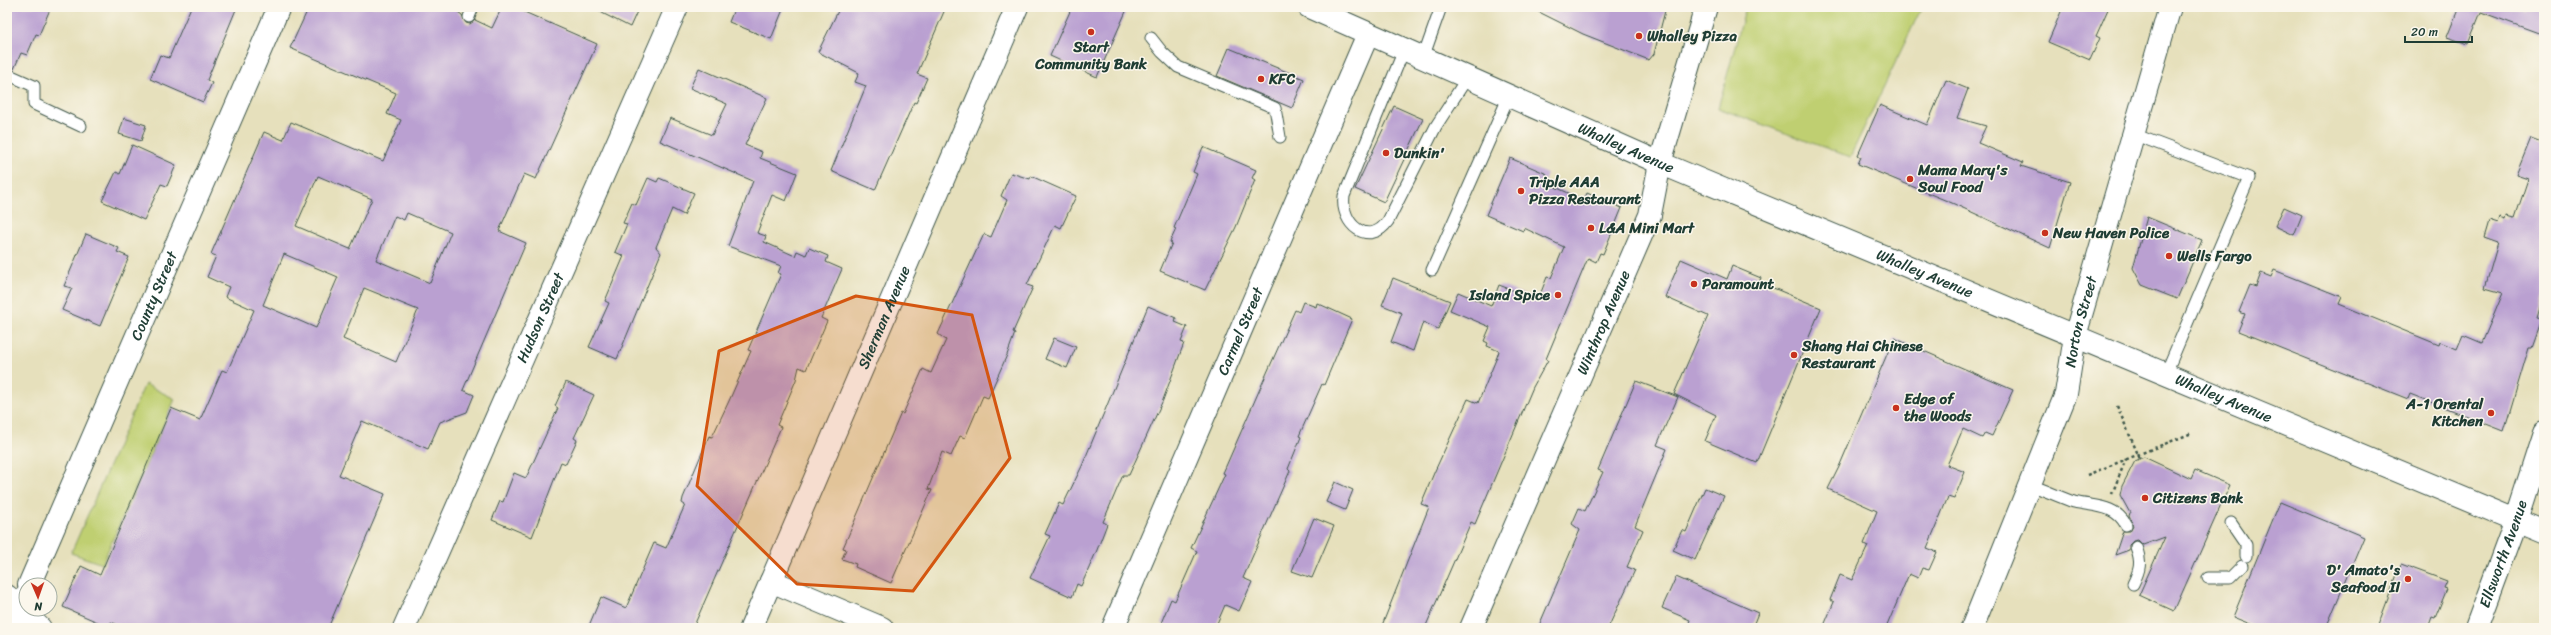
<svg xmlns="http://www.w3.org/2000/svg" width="2551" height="635" font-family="Sriracha,sans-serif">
  <rect width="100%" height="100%" fill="#fbf7ec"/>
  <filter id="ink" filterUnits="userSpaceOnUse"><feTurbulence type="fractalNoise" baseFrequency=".025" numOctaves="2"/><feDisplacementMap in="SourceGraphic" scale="8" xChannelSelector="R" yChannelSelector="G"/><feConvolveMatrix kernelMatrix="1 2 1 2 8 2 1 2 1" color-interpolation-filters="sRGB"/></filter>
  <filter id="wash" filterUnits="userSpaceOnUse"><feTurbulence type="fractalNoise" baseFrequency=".012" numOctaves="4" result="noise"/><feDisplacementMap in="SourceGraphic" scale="16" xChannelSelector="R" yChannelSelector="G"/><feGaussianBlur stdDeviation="0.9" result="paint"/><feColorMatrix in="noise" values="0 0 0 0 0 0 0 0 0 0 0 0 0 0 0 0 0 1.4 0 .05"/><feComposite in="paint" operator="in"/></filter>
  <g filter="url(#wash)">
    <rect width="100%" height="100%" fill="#e6e0bc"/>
    <!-- green -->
    <g fill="#bfcf71" stroke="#6f8652">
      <path d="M1746,7H1922L1850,157L1718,108Z"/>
      <path d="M145,384L175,399L102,564L71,553Z"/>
    </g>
    <g id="blocks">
      <!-- building -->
      <g fill="#baa0d1" fill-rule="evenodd">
        <path d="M7,7H51L39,35L36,34L27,55L21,53L14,69L7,67Z"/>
        <path d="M191,7H237L207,80L212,83L203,102L150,79L160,55L169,58Z"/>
        <path d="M309,7H460L458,12L462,15L466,23L470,24L475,20L492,28L502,7H513L597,44L536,179L524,174L499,231L526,243L463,390L474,395L467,412L440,422L428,449L362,421L339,475L385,494L328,628H125L111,622L109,627L63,607L81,566L100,575L171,408L200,420L222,370L227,372L254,310L225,297L229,287L207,277L216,256L211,254L264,132L283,140L291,122L383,161L401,120L387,114L396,93L290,48ZM318,176L372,199L350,249L296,226ZM407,213L451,232L430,283L376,260L395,216L404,220ZM284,254L338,277L316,328L263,305ZM364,288L418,310L396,362L343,339Z"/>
        <path d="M590,7H639L630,27Z"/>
        <path d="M735,7H784L771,39L729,22Z"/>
        <path d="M840,7H946L917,74L927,78L916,103L914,102L875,190L831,171L866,86L855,82L859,73L818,52Z"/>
        <path d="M1072,7H1128L1097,77L1050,56Z"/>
        <path d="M1529,7H1666L1654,54L1649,60L1583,34Z"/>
        <path d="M2063,7H2109L2096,36L2100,38L2090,60L2048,42Z"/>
        <path d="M2459,7H2544V35L2481,12L2468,44L2447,37Z"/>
        <path d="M1229,48L1304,79L1292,108L1217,76Z"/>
        <path d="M699,68L767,98L745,145L762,152L760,158L797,173L786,201L772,195L757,233L766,236L764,242L795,256L797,251L806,255L809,248L828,256L826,262L842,269L821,318L827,321L806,370L799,367L796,380L777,425L781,427L693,628H588L601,597L626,608L654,543L666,548L685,505L682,503L683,498L709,436L712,437L729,401L751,351L748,350L781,274L778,273L781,266L728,246L753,181L660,141L670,118L712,135L727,104L690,88Z"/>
        <path d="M1946,80L1968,89L1957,118L1986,126L1978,143L2023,162L2021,166L2070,182L2050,248L1952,203L1858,164L1861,157L1858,155L1880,105L1927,125Z"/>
        <path d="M1394,106L1423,119L1384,202L1355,189Z"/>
        <path d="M124,118L146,125L141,141L119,134Z"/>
        <path d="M2531,138L2544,143V294L2537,318L2542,319L2532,347H2529L2504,431L2410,394L2408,399L2238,331L2245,314L2239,312L2250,285L2256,287L2261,273L2271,277L2274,270L2342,297L2339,304L2439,345L2440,342L2457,349L2463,335L2482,343L2503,293L2485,288L2498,243L2484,238L2489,221L2498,224L2500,218L2506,220L2507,216L2515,218L2528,179L2516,175Z"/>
        <path d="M132,145L176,165L167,186L161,184L144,220L102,201L116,172L120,174Z"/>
        <path d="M1203,147L1256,170L1252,178L1255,180L1236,227L1205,290L1160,271L1172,243L1170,242L1176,229L1174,228L1197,174L1193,172Z"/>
        <path d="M1510,158L1547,174L1544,182L1584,200L1587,193L1622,208L1603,254L1600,253L1596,262L1588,258L1546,359L1548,360L1533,387L1475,524L1471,522L1425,628H1381L1429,507L1421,504L1434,473L1468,399L1478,403L1497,357L1499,351L1487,346L1488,343L1484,341L1490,327L1450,310L1458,292L1491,306L1499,285L1538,300L1547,277L1551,278L1564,247L1524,228L1523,231L1486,215Z"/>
        <path d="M1011,173L1030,179L1031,176L1076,196L1061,228L1055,225L1027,285L1033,287L1013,332L1015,333L1007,355L988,398L983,396L965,438L960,436L951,456L942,452L928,489L932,490L891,583L855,567L856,564L842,559L846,549L843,548L901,413L903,414L923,369L931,373L946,340L938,334L984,234L991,237L1007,200L1001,196Z"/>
        <path d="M648,178L657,182L659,178L694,193L684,215L672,209L656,247L661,253L617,359L589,347L609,303L605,301L624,256L615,252L627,224L623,223L632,203L636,205Z"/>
        <path d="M2284,207L2302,215L2294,235L2275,226Z"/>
        <path d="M2147,217L2202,240L2177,299L2142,285L2133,268Z"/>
        <path d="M86,234L119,248L117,252L129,257L100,326L62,310L72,288L64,286Z"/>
        <path d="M1681,259L1727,279L1732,266L1761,278L1759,282L1821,308L1757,463L1705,441L1716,415L1674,394L1708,316L1665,297Z"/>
        <path d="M1393,278L1450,301L1438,329L1423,322L1413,351L1391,342L1402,313L1382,305Z"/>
        <path d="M1303,302L1316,307L1317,303L1352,319L1324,385L1322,384L1299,436L1301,437L1288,469L1290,471L1243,578L1252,582L1239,611L1225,605L1215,628H1173L1161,623L1171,599L1175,601L1197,551L1191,548L1225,474L1223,473L1266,375L1295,310L1299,312Z"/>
        <path d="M1148,306L1176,318L1175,322L1187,327L1181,342L1184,343L1163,400L1129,475H1123L1106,515L1103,522L1107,524L1097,550L1081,586L1077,584L1072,597L1030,578L1050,536L1045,534L1059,503L1063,505L1082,466Z"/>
        <path d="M1054,338L1076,347L1067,368L1045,359Z"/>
        <path d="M1894,338L2013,390L1992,436L1985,433L1982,438L1963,429L1947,465L1965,472L1954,499L1948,497L1927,548L1937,552L1929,570L1922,568L1918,578L1909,574L1886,628H1823L1834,602L1830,600L1840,575L1852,580L1868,546L1864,544L1877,511L1828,489L1839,467Z"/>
        <path d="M1636,381L1678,397L1657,445L1667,449L1635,526L1643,530L1627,567L1635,570L1608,628H1538L1580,530L1572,524L1579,508L1585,511L1603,472L1598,470Z"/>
        <path d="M566,382L594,395L574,438L577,440L566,464L561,462L532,537L492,520L500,501L503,502L514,473L526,478L558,408L555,406Z"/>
        <path d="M2144,457L2191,479L2195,470L2230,485L2174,611L2139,595L2165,537L2143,545L2138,540L2133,541L2129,545V550L2115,555L2123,531H2130L2133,525L2129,516L2130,513L2120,495L2122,486L2135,461Z"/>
        <path d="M1335,482L1353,490L1345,510L1326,502Z"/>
        <path d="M1705,488L1724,496L1695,560L1673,550L1682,530L1686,532Z"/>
        <path d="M2280,502L2364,537L2326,628H2260L2233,617Z"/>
        <path d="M1314,518L1334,526L1312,578L1292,571Z"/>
        <path d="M2401,564L2447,581L2444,588L2447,589L2435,618L2432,617L2428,628H2377Z"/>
        <path d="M1676,577L1758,613L1752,628H1687L1690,620L1662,608Z"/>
      </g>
    </g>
  </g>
  <g filter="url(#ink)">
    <use href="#blocks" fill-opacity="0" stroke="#3d5548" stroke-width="1"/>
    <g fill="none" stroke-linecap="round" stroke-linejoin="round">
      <defs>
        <g id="service">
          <path d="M469,17L473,7"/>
          <path d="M1151,38L1162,52L1178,67L1275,108L1280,137"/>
          <path d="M1404,50L1344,196C1340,224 1369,248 1388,221L1436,126L1467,78"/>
          <path d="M1423,58L1441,7"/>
          <path d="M7,74L34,86V104L81,126"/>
          <path d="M2133,134L2249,178L2166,373"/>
          <path d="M1432,270L1509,96"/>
          <path d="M2030,485C2045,490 2059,497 2074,502C2094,507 2115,504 2126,525"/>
          <path d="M2231,523L2246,545V556"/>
          <path d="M2208,578H2230L2242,566"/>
          <path d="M2133,584C2140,570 2142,562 2136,547"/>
        </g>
        <g id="minor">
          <path d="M771,581L882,628"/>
          <path id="s1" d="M29,585L279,7"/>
          <path d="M17,628L26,596"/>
          <path id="s2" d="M404,628L677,7"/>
          <path id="s3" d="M1113,628L1368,34"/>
          <path id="s4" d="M1471,628L1650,215L1660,163L1706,7"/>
          <path id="s5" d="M1972,628L2066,394L2075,336L2170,7"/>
          <path id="s6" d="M2476,628L2516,520L2544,433"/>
        </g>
        <g id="secondary">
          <path d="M7,596L40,628"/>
          <path id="s7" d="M751,628L1017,7"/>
        </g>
        <g id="primary">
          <path id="s8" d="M1309,7L1660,163L2544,532"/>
        </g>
      </defs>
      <!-- service casing -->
      <use href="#service" stroke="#3d5548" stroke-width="13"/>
      <!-- minor casing -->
      <use href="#minor" stroke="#3d5548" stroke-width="24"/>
      <!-- secondary casing -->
      <use href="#secondary" stroke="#3d5548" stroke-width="24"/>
      <!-- primary casing -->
      <use href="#primary" stroke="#3d5548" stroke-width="24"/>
      <!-- path -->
      <g stroke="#3d5548" stroke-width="2.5" stroke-dasharray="3 3" stroke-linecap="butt">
        <path d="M2117,406L2140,459"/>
        <path d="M2087,475L2192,433"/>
        <path d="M2112,494L2126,459"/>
      </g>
      <!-- service -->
      <use href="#service" stroke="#fff" stroke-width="11"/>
      <!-- minor -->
      <use href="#minor" stroke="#fff" stroke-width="22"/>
      <!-- secondary -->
      <use href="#secondary" stroke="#fff" stroke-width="22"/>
      <!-- primary -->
      <use href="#primary" stroke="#fff" stroke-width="22"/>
    </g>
  </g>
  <!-- marked area -->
  <path fill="#d45610" fill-opacity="0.2" stroke="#d45610" stroke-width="3" stroke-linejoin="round" d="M856,296L972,315L1010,458L913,591L797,584L697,486L719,351Z"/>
  <!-- markers -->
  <g fill="#c8321e" stroke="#fbf7ec" stroke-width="1.5">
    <circle cx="1091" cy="32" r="4"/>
    <circle cx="1639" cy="36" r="4"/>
    <circle cx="1261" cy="79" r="4"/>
    <circle cx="1386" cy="153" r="4"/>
    <circle cx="1910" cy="179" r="4"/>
    <circle cx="1521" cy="191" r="4"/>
    <circle cx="1591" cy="228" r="4"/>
    <circle cx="2045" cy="233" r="4"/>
    <circle cx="2169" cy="256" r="4"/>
    <circle cx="1694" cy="284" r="4"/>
    <circle cx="1558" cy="295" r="4"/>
    <circle cx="1794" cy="355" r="4"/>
    <circle cx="1896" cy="408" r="4"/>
    <circle cx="2491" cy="413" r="4"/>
    <circle cx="2145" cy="498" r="4"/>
    <circle cx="2408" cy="579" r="4"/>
  </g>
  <g text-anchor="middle" stroke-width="3" stroke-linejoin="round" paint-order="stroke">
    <!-- poi labels -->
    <g font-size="15" font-weight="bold" fill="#1f3d34" stroke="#fbf7ec" text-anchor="start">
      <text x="1647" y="41">Whalley Pizza</text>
      <text x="1091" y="52" text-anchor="middle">Start<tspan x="1091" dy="17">Community Bank</tspan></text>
      <text x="1269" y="84">KFC</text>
      <text x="1394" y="158">Dunkin'</text>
      <text x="1918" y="175">Mama Mary's<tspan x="1918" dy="17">Soul Food</tspan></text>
      <text x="1529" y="187">Triple AAA<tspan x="1529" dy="17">Pizza Restaurant</tspan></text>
      <text x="1599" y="233">L&amp;A Mini Mart</text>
      <text x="2053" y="238">New Haven Police</text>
      <text x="2177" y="261">Wells Fargo</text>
      <text x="1702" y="289">Paramount</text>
      <text x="1550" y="300" text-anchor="end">Island Spice</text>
      <text x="1802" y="351">Shang Hai Chinese<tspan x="1802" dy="17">Restaurant</tspan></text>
      <text x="1904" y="404">Edge of<tspan x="1904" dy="17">the Woods</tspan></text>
      <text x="2483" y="409" text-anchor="end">A-1 Orental<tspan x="2483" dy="17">Kitchen</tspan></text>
      <text x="2153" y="503">Citizens Bank</text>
      <text x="2400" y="575" text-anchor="end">D' Amato's<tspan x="2400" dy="17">Seafood II</tspan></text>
    </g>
    <!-- street labels -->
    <g font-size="15" fill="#1f3d34" stroke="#fbf7ec">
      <text dy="5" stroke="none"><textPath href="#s8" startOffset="347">Whalley Avenue</textPath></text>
      <text dy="5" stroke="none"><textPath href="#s8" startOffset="671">Whalley Avenue</textPath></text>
      <text dy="5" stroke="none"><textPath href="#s1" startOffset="315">County Street</textPath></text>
      <text dy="5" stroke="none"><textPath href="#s2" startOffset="339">Hudson Street</textPath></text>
      <text dy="5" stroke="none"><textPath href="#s7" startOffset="338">Sherman Avenue</textPath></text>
      <text dy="5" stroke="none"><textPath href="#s5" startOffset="326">Norton Street</textPath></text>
      <text dy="5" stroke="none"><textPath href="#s4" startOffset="333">Winthrop Avenue</textPath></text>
      <text dy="5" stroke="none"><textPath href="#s3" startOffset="323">Carmel Street</textPath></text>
      <text dy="5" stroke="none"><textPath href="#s8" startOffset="995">Whalley Avenue</textPath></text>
      <text dy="5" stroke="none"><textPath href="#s6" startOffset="79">Ellsworth Avenue</textPath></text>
    </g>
  </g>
  <!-- margin -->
  <rect width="2551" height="635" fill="none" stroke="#fbf7ec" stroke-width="24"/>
  <!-- north arrow -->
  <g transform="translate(38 597) rotate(178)"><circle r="19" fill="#fbf7ec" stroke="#a3ada2"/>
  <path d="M0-3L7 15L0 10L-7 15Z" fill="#c8321e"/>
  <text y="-6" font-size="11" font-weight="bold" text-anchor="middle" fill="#1f3d34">N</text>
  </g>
  <!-- scale -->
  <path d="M2405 36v6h67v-6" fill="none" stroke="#1f3d34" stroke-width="2"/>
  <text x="2411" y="36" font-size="12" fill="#1f3d34" stroke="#fbf7ec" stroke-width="3" paint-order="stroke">20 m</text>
</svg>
